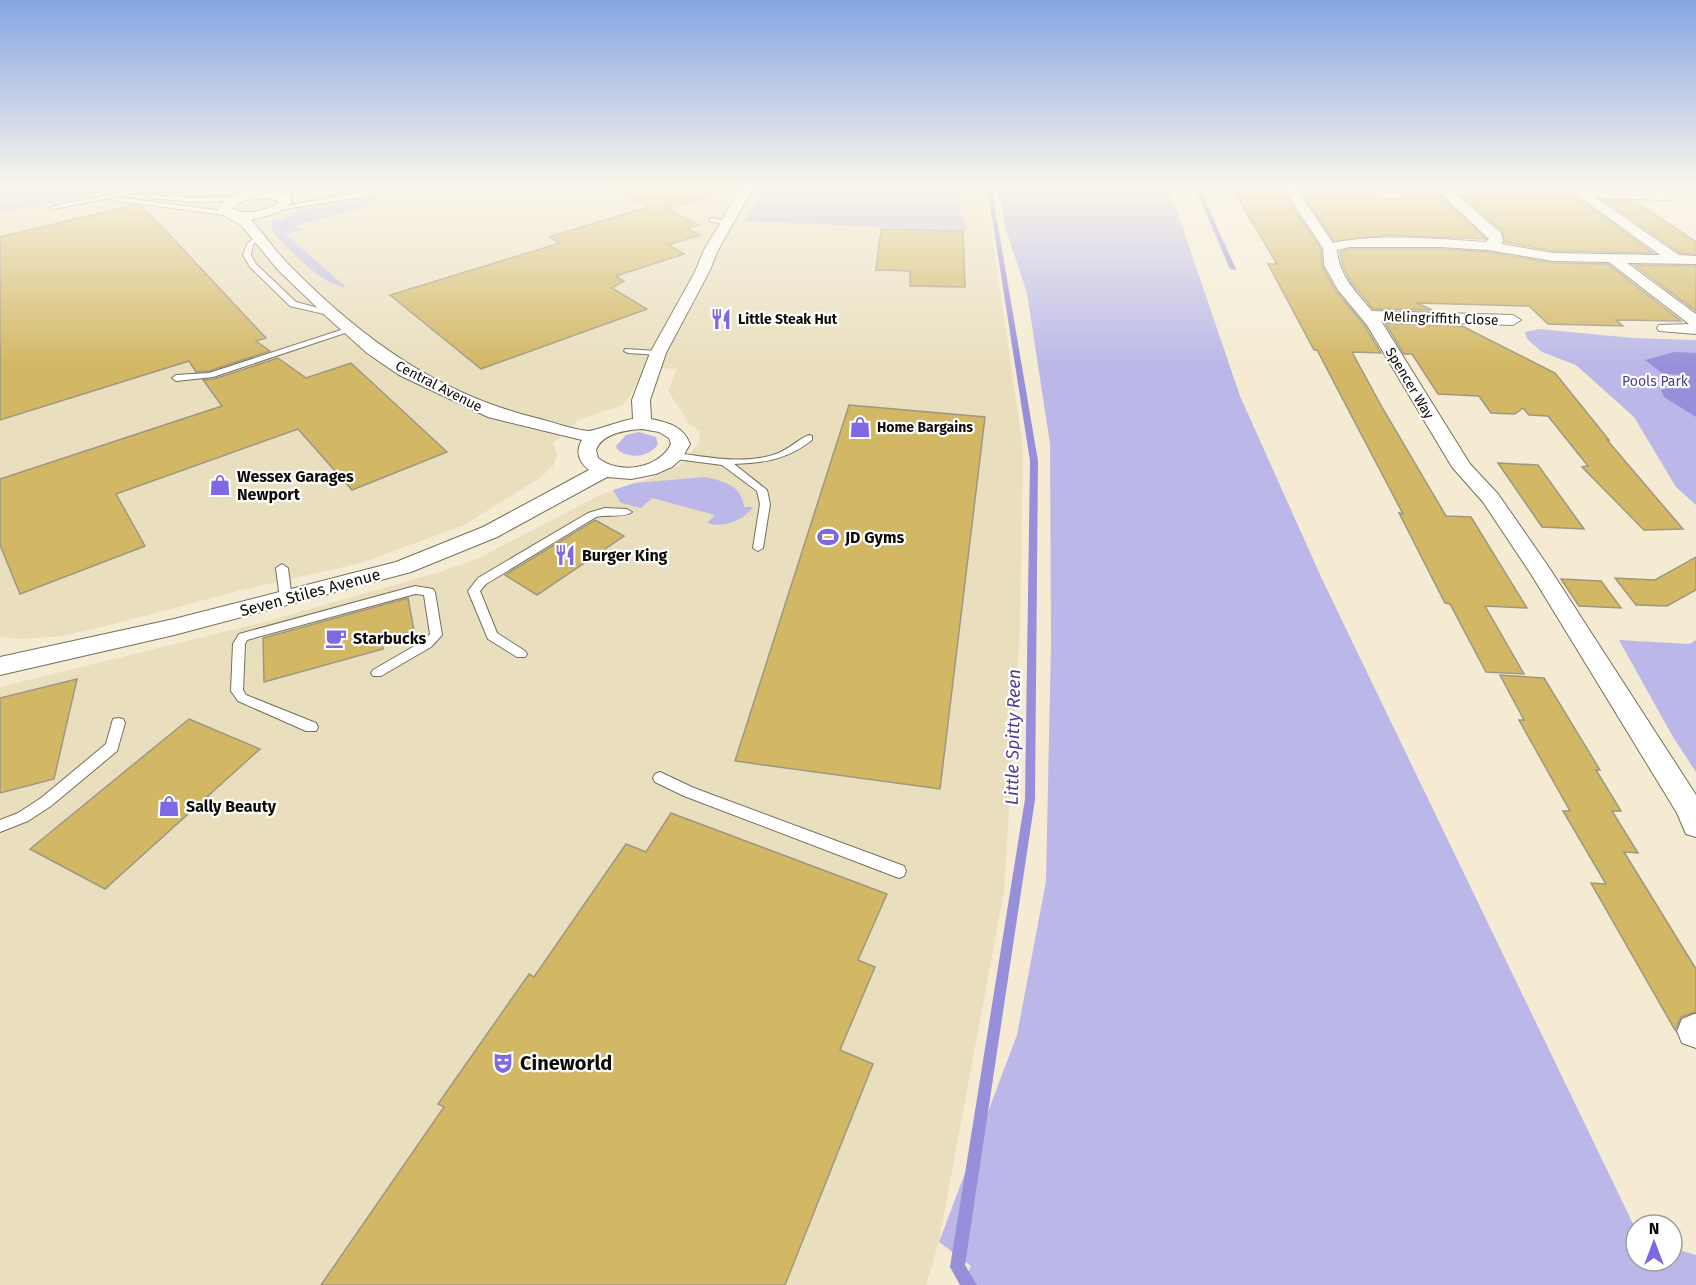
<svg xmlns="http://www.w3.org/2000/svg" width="1696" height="1285" font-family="'Fira Sans',sans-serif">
  <rect width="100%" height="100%" fill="#f4ebd2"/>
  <!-- built -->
  <path fill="#e9debe" d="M985,185L1023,449L1020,629L1004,891L939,1241L926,1285H0V687L268,621L443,571L479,558L600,495L651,478L681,465L699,443L700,431L689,423L668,391L677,369L645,367L629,398L621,406L580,419L553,443L557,456L553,466L540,478L464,525L361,563L238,591L110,625L62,636L20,639L0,637V186Z"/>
  <!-- green -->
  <g fill="#bbb8e9">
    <path d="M0,185H127C86,199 42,204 0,213Z"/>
    <path d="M764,185H957L960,211L968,231L746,221Z"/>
    <path d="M998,185H1168L1240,396L1322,579L1636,1230V1261H1672V1248L1696,1255V1285H962L971,1266L939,1242L1017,1035L1046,881L1051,642L1050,444L1027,293L1005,227Z"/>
    <path d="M1275,185H1687L1696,190V193Z"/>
    <path d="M374,197L383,203L296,225L302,230L285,234L346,287C322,286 288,248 272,231V221L281,220L300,210Z"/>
    <path d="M1539,329L1633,338L1696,340V505L1676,487L1634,417L1576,365L1542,352L1527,339L1525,332Z"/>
    <path d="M639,432L656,437L658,444C650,457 629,460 617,449L616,446L626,435Z"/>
    <path d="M705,477C724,481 742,486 744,507H752L751,510C739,522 723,528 707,523L715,515L652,498L641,508L621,503L613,490L635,483Z"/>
    <path d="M1619,640L1690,644L1696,640V772L1673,737Z"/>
  </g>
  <!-- water -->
  <path fill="#978fd9" d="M1674,352L1696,353V417L1664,397L1661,390L1676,387L1679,375L1662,373L1645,360Z"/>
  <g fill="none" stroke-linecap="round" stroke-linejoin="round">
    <!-- stream -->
    <g fill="#978fd9" fill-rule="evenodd">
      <path d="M987,185H991L1038,461L1035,799L965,1265L977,1285H960L950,1267L1025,799L1030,461Z"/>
      <path d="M1194,185H1198L1236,269L1235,270L1230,269Z"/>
    </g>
  </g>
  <!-- building -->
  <g fill="#d2b764" stroke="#9f9780" stroke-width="1.5">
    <path d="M603,185H724V191L667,209L699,225L687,228L700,235L668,245L684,254L616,276L624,281L612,288L647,309L481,369L390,295L560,243L549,237L648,207Z"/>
    <path d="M1233,190L1282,191L1321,249L1322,266L1336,291L1365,326L1381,353L1352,352L1383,409L1446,516L1471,517L1527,608L1485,606L1524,674L1486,672L1450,604L1445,603L1399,513L1403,514L1317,350H1314L1268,264H1277Z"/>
    <path d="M1300,191H1322L1327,197L1409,199L1405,195H1439L1486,239L1388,235L1334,241Z"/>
    <path d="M1461,195L1578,198L1653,253L1553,251L1505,242L1502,231Z"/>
    <path d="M1604,200L1635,201L1696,242V254L1680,253Z"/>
    <path d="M134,205L141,206L165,230L266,338L256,341L270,351L209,371L196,372L189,361L0,420V237Z"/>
    <path d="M881,229L963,231L965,287L910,286V271L876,270Z"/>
    <path d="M1350,249H1441L1488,252L1553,263L1608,264L1681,321L1616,320L1623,326L1548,324L1529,306L1417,303L1432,310L1373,309L1351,282L1343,267L1340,252Z"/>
    <path d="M1634,265L1696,266V311Z"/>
    <path d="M1385,323L1462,326L1555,373L1609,440H1607L1683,529L1644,530L1582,467L1588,466L1548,416L1529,415L1523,408L1515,414L1491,413L1479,396L1438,394L1412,354H1404Z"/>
    <path d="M278,358L306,378L351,363L447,452L352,490L298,429L116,494L145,546L20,594L0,545V479L222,406L203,380L214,379Z"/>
    <path d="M849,405L985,417L940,789L735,761Z"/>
    <path d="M1498,463L1538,465L1584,529L1542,527Z"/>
    <path d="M595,520L624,536L537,595L505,575Z"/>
    <path d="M1696,557V590L1667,606L1636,605L1615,578L1655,580Z"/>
    <path d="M1561,579L1601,581L1621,608L1579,606Z"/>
    <path d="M408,598L414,631L382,639L383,649L264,682L263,638Z"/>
    <path d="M1500,675L1544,678L1600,770H1596L1621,811H1612L1638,853L1624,852L1696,969V1012L1681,1017L1675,1030L1591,883L1606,884L1563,811H1570L1519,720H1524Z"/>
    <path d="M77,679L54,779L0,793V698Z"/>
    <path d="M189,719L260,749L105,889L30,849Z"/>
    <path d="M671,813L887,894L858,960L875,967L840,1050L873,1064L785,1285H321L444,1107L438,1104L529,974L534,977L626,844L646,852Z"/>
  </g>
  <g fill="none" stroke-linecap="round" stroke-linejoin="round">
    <defs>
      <g id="lane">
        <path d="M206,185H221L186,192L135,193L53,209L50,207L135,189L186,188Z"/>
        <path d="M397,185H409L350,199L279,210L276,208Z"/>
        <path d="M150,195L196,198L242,196L245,198L242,200L196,202L148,198L147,197Z"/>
        <path d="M114,197L231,212L234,214L231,216L112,200V198Z"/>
        <path d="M712,218L729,222L730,223L727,225L710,221V219Z"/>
        <path d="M257,235L262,236L253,245L251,255L256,264L296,302L337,313V317L290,306L250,267L243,255L247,244Z"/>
        <path d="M347,328L354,330L213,377L176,381L172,378L176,375L209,373Z"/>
        <path d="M625,349L658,351L662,353L658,355L628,353L624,351Z"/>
        <path d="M809,435L812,436V440C788,459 765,463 734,464L767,490L770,504L763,548L758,551L753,548L760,504L757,491L722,465L676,459L671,456L676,453C708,457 745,465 776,454C788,450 797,440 809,435Z"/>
        <path d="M605,508L627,509L632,512C624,518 607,514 596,517L486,584L480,591L497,633L525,651L527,654L525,657H517L488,639L468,591L478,578L588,513Z"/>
        <path d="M282,564L288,568L292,599L286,603L280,599L276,568Z"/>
        <path d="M415,586L433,589L435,592L442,635L431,647L381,676H373L371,673L373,670L423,641L430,634L424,595L415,594L247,640L245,644L243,690L246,695L316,723L318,727L316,731H306L238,701L231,691L233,644L239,634Z"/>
        <path d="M118,718L123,719L125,723L117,751L51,806L28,821L0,832V820L18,813L41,798L106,744L113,719Z"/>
        <path d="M660,772L694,788L904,866L906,871L904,876L899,878L684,796L655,782L653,778L655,774Z"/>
      </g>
      <g id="street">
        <path d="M743,185H755L718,250L709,272L666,353L650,400L651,419C669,423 683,426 690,444L682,458L672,467L656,474L631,479L607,477L497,537L411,572L174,635L0,675V657L174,619L396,562L483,527L589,470C579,462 575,452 582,440L488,417L399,375L367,353L328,318L278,270L242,226L219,212L218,209C233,188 268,185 290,195L292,203L277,213L251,220C264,234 275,251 289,265C361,338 436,393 536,418C553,422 573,430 589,431C594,431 623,420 633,419L632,400L650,353L695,272L704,250ZM271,198L280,202C266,210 246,217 232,208L245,200ZM642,429L659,432L669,438L671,444C659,469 619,475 598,458L596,450C602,433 626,430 642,429Z"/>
        <path d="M1283,185H1293L1333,243C1375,233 1442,239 1485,242L1489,239L1441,194L1439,191L1445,187L1449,188L1501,233L1503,241L1501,244L1553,253L1660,255L1576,194L1582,190L1669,192L1675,196L1669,200L1596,198L1679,255L1696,256V264L1627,263L1696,314V334L1659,331L1657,328L1659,325L1689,324L1609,262L1553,261L1488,250L1441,247H1350L1337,250C1339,276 1356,292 1372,311L1513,315L1521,320L1513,325L1381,321L1470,464L1498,494L1548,566L1696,795V837L1686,834L1677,813L1531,574L1483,502L1452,467L1367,325L1338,290L1324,265L1323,248L1282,187Z"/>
        <path d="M1694,1014H1696V1048L1682,1043L1677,1031L1682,1019Z"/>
      </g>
    </defs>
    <!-- lane casing -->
    <use href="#lane" stroke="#766f59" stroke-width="2"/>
    <!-- street casing -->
    <use href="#street" stroke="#766f59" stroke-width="2"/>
    <!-- lane -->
    <use href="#lane" fill="#fff" fill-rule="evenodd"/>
    <!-- street -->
    <use href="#street" fill="#fff" fill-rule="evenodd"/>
  </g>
  <!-- sky -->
  <linearGradient id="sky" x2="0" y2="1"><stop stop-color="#87a5e2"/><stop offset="0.51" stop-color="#faf6eb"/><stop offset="1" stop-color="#faf6eb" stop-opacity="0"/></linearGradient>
  <rect width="1696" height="365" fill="url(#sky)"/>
  <!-- icons -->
  <defs>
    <symbol id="restaurant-bare" viewBox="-9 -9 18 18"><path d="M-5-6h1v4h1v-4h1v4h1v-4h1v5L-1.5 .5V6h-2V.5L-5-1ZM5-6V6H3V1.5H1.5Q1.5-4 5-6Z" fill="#7e68e3" stroke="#fff" stroke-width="2.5" paint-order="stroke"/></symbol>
    <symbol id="shop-bare" viewBox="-9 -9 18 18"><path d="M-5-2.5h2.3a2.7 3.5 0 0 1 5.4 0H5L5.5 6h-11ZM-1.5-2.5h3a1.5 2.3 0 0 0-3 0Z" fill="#7e68e3" stroke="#fff" stroke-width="2.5" paint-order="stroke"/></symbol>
    <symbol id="stadium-bare" viewBox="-9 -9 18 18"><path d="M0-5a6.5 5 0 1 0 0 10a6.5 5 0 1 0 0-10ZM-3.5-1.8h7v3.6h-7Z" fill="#7e68e3" stroke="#fff" stroke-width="2.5" paint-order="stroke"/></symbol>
    <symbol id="cafe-bare" viewBox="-9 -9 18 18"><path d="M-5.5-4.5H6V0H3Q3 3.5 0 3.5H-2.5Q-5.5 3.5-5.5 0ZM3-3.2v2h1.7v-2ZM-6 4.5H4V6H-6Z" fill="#7e68e3" stroke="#fff" stroke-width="2.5" paint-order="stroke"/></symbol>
    <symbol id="theatre-bare" viewBox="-9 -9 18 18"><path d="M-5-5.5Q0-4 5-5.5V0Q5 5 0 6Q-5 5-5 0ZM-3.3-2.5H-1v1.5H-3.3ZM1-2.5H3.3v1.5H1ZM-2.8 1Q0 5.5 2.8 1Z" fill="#7e68e3" stroke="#fff" stroke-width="2.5" paint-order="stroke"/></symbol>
  </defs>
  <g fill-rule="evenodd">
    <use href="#restaurant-bare" x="706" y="304" width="30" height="30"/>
    <use href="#shop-bare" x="845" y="412" width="30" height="30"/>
    <use href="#shop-bare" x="205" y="470" width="30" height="30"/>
    <use href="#stadium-bare" x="813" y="522" width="30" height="30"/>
    <use href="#restaurant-bare" x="550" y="540" width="30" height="30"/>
    <use href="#cafe-bare" x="321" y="623" width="30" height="30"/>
    <use href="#shop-bare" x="154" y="791" width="30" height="30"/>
    <use href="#theatre-bare" x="488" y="1048" width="30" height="30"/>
  </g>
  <g text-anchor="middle" stroke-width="4.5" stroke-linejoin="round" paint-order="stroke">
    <!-- far-street labels -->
    <g font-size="14" fill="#0f0c05" stroke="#fff">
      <text transform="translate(1441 318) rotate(2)" y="5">Melingriffith Close</text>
      <text transform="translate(1410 383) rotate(59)" y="5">Spencer Way</text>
      <text transform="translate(439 386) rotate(27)" y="5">Central Avenue</text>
    </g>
    <!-- far-poi labels -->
    <g font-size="14" font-weight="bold" fill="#0f0c05" stroke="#fff" text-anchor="start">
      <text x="738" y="324">Little Steak Hut</text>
      <text x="877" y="432">Home Bargains</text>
    </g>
    <!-- far-park labels -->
    <g font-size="14" fill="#4d3c93" stroke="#fff">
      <text x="1655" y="386">Pools Park</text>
    </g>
    <!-- poi labels -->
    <g font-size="16" font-weight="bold" fill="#0f0c05" stroke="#fff" text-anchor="start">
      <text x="237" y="482">Wessex Garages<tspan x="237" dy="18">Newport</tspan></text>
      <text x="845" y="543">JD Gyms</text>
      <text x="582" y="561">Burger King</text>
      <text x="353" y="644">Starbucks</text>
      <text x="186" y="812">Sally Beauty</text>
    </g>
    <!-- street labels -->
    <g font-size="16" fill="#0f0c05" stroke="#fff">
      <text transform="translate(310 592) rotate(-15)" y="6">Seven Stiles Avenue</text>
    </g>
    <!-- water labels -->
    <g font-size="18" font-style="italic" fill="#4e3e95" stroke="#fff">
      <text transform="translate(1013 737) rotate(-89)" y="6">Little Spitty Reen</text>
    </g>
    <!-- near-poi labels -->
    <g font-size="20" font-weight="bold" fill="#0f0c05" stroke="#fff" text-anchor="start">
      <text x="520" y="1070">Cineworld</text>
    </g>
  </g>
  <!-- north arrow -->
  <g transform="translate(1654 1243)"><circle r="28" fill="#ffffff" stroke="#9f9e9b" stroke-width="1.5"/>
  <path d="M0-4.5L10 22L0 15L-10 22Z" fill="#7e68e3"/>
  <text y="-9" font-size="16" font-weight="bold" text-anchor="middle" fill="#0f0c05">N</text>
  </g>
</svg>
